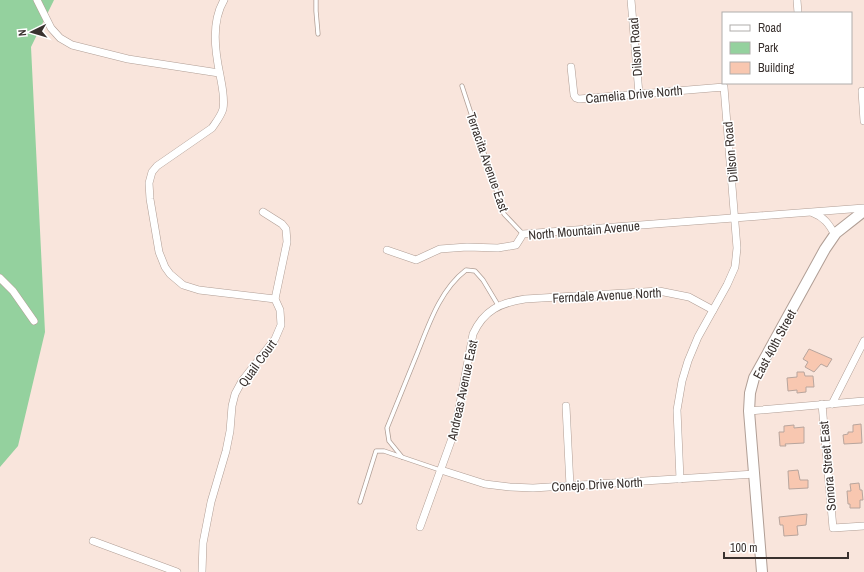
<svg xmlns="http://www.w3.org/2000/svg" width="864" height="572" font-family="'Archivo Narrow',sans-serif">
  <rect width="100%" height="100%" fill="#f9e5dc"/>
  <!-- green -->
  <path fill="#94d19e" d="M0,0H54L31,47L45,332L18,446L0,467Z"/>
  <!-- building -->
  <g fill="#f8c7b0" stroke="#b8a59d">
    <path d="M809,349L832,359L827,367L821,364L814,372L805,367L808,362L803,359Z"/>
    <path d="M797,372H804L805,376H813L814,387H806V392L797,393V390L788,391L787,378L797,377Z"/>
    <path d="M861,424L862,443L844,444L843,435L848,434V432H853V425Z"/>
    <path d="M794,425V428L804,427V443L785,444L786,446H780L779,432H784V426Z"/>
    <path d="M798,470L800,480H808V488L789,489L788,471Z"/>
    <path d="M859,483L860,490H862L863,500H860V508H850V504H848L847,491H851L850,484Z"/>
    <path d="M807,514L806,525L797,526L798,535L784,536L783,525H780L779,517Z"/>
  </g>
  <g fill="none" stroke-linecap="round" stroke-linejoin="round">
    <defs>
      <g id="service">
        <path d="M316,0V11L318,34"/>
        <path d="M462,86L504,214L523,234"/>
        <path d="M402,457L389,441L387,428C397,403 407,379 417,354C429,324 440,290 466,270L475,271L483,280L498,305"/>
        <path d="M360,502L376,451H384L440,470"/>
      </g>
      <g id="minor">
        <path d="M37,0L51,28L60,38L72,45L128,59L219,73"/>
        <path d="M224,0C211,22 215,51 220,75C222,86 225,98 223,109C221,116 216,122 212,128L157,166L152,172L149,183L150,199L159,252L165,267L170,274L183,285L199,290L275,299"/>
        <path d="M631,0L639,94"/>
        <path d="M797,0L798,13"/>
        <path d="M571,67L574,95L576,98L579,99L724,87L737,248L735,267L727,285L698,337L688,361L682,381L677,410L680,479"/>
        <path d="M862,91L864,121"/>
        <path d="M813,213C824,217 829,224 835,235"/>
        <path d="M387,250L416,260L440,249L467,247L498,248L516,245L523,234L864,208"/>
        <path d="M0,278L13,291L34,321"/>
        <path d="M822,404L833,528L864,526"/>
        <path d="M832,404L864,341"/>
        <path d="M566,406L570,486"/>
        <path d="M749,411L864,401"/>
        <path d="M441,470L485,484L510,487L533,488L755,474"/>
        <path d="M420,527L455,430L473,334C484,310 500,303 525,299L659,291L689,297L713,310"/>
        <path d="M93,541L177,572"/>
        <path d="M202,572L203,543L211,502L226,451L230,431L232,406L235,394L242,381L275,339L281,325L280,310L275,299L287,242L286,229L282,224L263,212"/>
      </g>
      <path id="secondary" d="M762,572L749,411L750,393L754,378L825,249L836,233L864,211"/>
    </defs>
    <!-- service casing -->
    <use href="#service" stroke="#b09e95" stroke-width="5"/>
    <!-- minor casing -->
    <use href="#minor" stroke="#b09e95" stroke-width="8"/>
    <!-- secondary casing -->
    <use href="#secondary" stroke="#b09e95" stroke-width="12"/>
    <!-- service -->
    <use href="#service" stroke="#fff" stroke-width="3.5"/>
    <!-- minor -->
    <use href="#minor" stroke="#fff" stroke-width="7"/>
    <!-- secondary -->
    <use href="#secondary" stroke="#fff" stroke-width="10"/>
  </g>
  <g text-anchor="middle" stroke-width="3" stroke-linejoin="round" paint-order="stroke">
    <!-- street labels -->
    <g font-size="13" fill="#39312e" stroke="#fff">
      <text transform="translate(635 47) rotate(-94)" y="5">Dilson Road</text>
      <text transform="translate(634 94) rotate(-5)" y="5">Camelia Drive North</text>
      <text transform="translate(730 152) rotate(-95)" y="5">Dillson Road</text>
      <text transform="translate(488 162) rotate(71)" y="5">Terracita Avenue East</text>
      <text transform="translate(584 230) rotate(-5)" y="5">North Mountain Avenue</text>
      <text transform="translate(607 295) rotate(-3)" y="5">Ferndale Avenue North</text>
      <text transform="translate(774 344) rotate(-62)" y="5">East 40th Street</text>
      <text transform="translate(257 363) rotate(-54)" y="5">Quail Court</text>
      <text transform="translate(462 390) rotate(-78)" y="5">Andreas Avenue East</text>
      <text transform="translate(827 466) rotate(-95)" y="5">Sonora Street East</text>
      <text transform="translate(597 484) rotate(-3)" y="5">Conejo Drive North</text>
    </g>
  </g>
  <!-- legend -->
  <rect x="722" y="12" width="130" height="72" fill="#ffffff" stroke="#b0adab"/>
  <rect x="730" y="25" width="20" height="6" fill="#ffffff" stroke="#b0adab"/>
  <text x="758" y="32" font-size="12" fill="#39312e">Road</text>
  <rect x="730" y="42" width="20" height="12" fill="#94d19e" stroke="#b0adab"/>
  <text x="758" y="52" font-size="12" fill="#39312e">Park</text>
  <rect x="730" y="62" width="20" height="12" fill="#f8c7b0" stroke="#b0adab"/>
  <text x="758" y="72" font-size="12" fill="#39312e">Building</text>
  <!-- north arrow -->
  <g transform="translate(32 32) rotate(265)" stroke="#ffffff" stroke-width="3" paint-order="stroke">
  <path d="M0-3L7 15L0 10L-7 15Z" fill="#39312e"/>
  <text y="-6" font-size="11" font-weight="bold" text-anchor="middle" fill="#39312e">N</text>
  </g>
  <!-- scale -->
  <path d="M724 552v6h124v-6" fill="none" stroke="#39312e" stroke-width="2"/>
  <text x="730" y="552" font-size="12" fill="#39312e" stroke="#ffffff" stroke-width="3" paint-order="stroke">100 m</text>
</svg>
